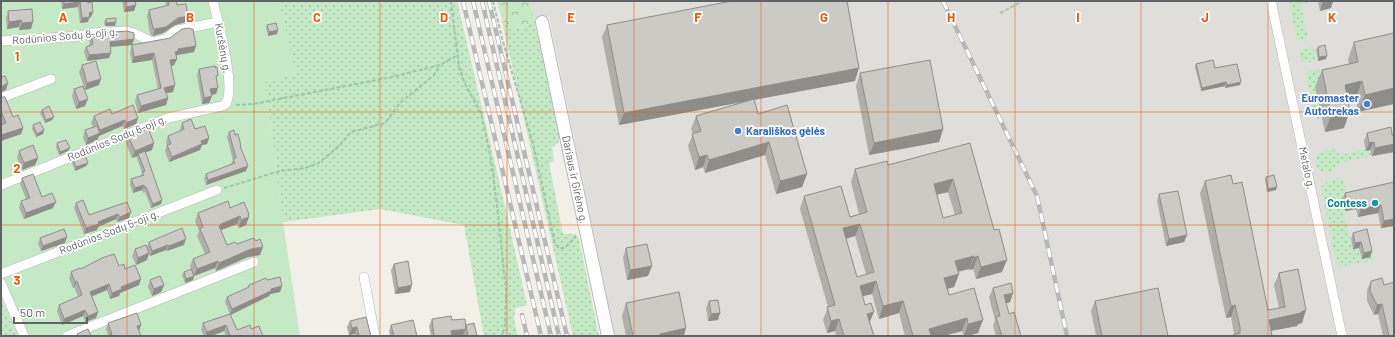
<svg xmlns="http://www.w3.org/2000/svg" width="1395" height="337" font-family="Barlow,sans-serif">
  <defs>
    <pattern id="grass-dots" width="8" height="8" patternUnits="userSpaceOnUse"><rect width="8" height="8" fill="#c5e8c5"/><path d="M2 2h.1M6 6h.1" fill="none" stroke="#a3c0a4" stroke-width="1.8" stroke-linecap="round"/></pattern>
    <pattern id="forest-crowns" width="20" height="18" patternUnits="userSpaceOnUse"><rect width="20" height="18" fill="#c5e8c5"/><path d="M2 6a3 3 0 1 1 6 0M12 15a3 3 0 1 1 6 0" fill="none" stroke="#a3c0a4"/></pattern>
  </defs>
  <rect width="100%" height="100%" fill="#f1efe8"/>
  <!-- industrial -->
  <path fill="#e0deda" d="M530,1H1394V336H615L549,17L534,20Z"/>
  <!-- grass -->
  <g fill="url(#grass-dots)">
    <path d="M279,1H457L506,211L527,305L515,308L514,320L518,336H484L464,225L380,209L283,222L265,82L295,74Z"/>
    <path d="M1289,1H1314L1301,4L1308,39L1297,41Z"/>
    <path d="M501,17L505,24L522,28L534,20L537,34H539L560,135C560,142 558,144 552,147L554,161L549,163L563,234H576L579,239L599,336H573Z"/>
    <path d="M1313,46L1316,60L1306,63L1301,61C1297,47 1301,49 1313,46Z"/>
    <path d="M1335,67H1339L1316,87L1321,120L1320,123L1313,110L1306,75L1309,71Z"/>
    <path d="M1333,149L1341,155L1365,149L1370,150L1372,156L1335,164L1336,171C1332,172 1328,173 1323,172C1314,169 1312,157 1321,152C1324,150 1329,150 1333,149Z"/>
    <path d="M1340,178L1343,180L1345,183L1349,207L1343,212L1353,249L1355,250L1372,246L1374,260L1340,267L1337,264L1321,188C1325,180 1332,180 1340,178Z"/>
    <path d="M1,297L17,336H1Z"/>
  </g>
  <!-- forest -->
  <path fill="url(#forest-crowns)" d="M497,1H530L534,20C530,22 527,26 523,27C504,34 500,14 497,1Z"/>
  <!-- green -->
  <path fill="#c5e8c5" d="M1,1H279L296,74L265,82L283,222L300,336H17L1,297Z"/>
  <g fill="none" stroke-linecap="round" stroke-linejoin="round">
    <defs>
      <g id="street">
        <path d="M1271,1L1342,336"/>
        <path d="M1,41L79,36L93,33L125,31L134,33L152,42L166,39L174,32L178,30L218,22"/>
        <path d="M1,98L51,79"/>
        <path d="M1,185L168,118L222,106L226,104C236,85 218,23 213,1"/>
        <path d="M1,274L217,190"/>
        <path d="M364,277L375,336"/>
        <path d="M1,283L24,336"/>
        <path d="M67,336L254,262"/>
      </g>
      <g id="secondary">
        <path id="s1" d="M542,22L608,336"/>
      </g>
    </defs>
    <!-- street casing -->
    <use href="#street" stroke="#b5b8bc" stroke-width="10"/>
    <!-- secondary casing -->
    <use href="#secondary" stroke="#b6babf" stroke-width="14"/>
    <!-- path -->
    <g stroke="#9cc7a9" stroke-width="2" stroke-dasharray="4 2" stroke-linecap="butt">
      <path d="M451,1L459,67L465,84L481,113L491,159L497,205L506,290L505,325L502,336"/>
      <path d="M493,1L502,38L533,144L555,244L559,248H565L576,236"/>
      <path d="M1000,13L1023,1"/>
      <path d="M236,105L253,104L392,77L440,65L458,55"/>
      <path d="M224,188L280,171L305,168L317,164L338,147L351,132L385,123L400,103L434,75L440,65"/>
    </g>
    <!-- street -->
    <use href="#street" stroke="#fff" stroke-width="9"/>
    <!-- secondary -->
    <use href="#secondary" stroke="#fff" stroke-width="12"/>
    <defs>
      <g id="rail">
        <path d="M463,1L541,336"/>
        <path d="M473,1L551,336"/>
        <path d="M482,1L559,336"/>
        <path d="M489,1L567,336"/>
        <path d="M943,1L1037,196L1067,336"/>
        <path d="M522,315L527,336"/>
      </g>
    </defs>
    <!-- rail casing -->
    <use href="#rail" stroke="#b6b7b8" stroke-width="4.5"/>
    <!-- rail -->
    <use href="#rail" stroke="#fff" stroke-width="3" stroke-dasharray="9" stroke-linecap="butt"/>
  </g>
  <!-- wall -->
  <g fill="#afaea9" fill-rule="evenodd">
    <path d="M61,1H87L88,3L93,12L91,17L89,18L88,22L80,23L78,7L62,9Z"/>
    <path d="M122,1H135L136,5L134,11L124,12Z"/>
    <path d="M165,1H176L177,5L188,16L186,22L175,25L163,33L153,36L150,34L147,16L149,10L166,6Z"/>
    <path d="M1318,1H1333L1331,8L1320,11Z"/>
    <path d="M32,9L31,29L19,30V27L7,29L6,18L8,11Z"/>
    <path d="M106,19L115,26H105L104,22Z"/>
    <path d="M267,25L277,34L268,36L266,28Z"/>
    <path d="M607,25L855,81L754,100L758,114L807,174L802,187L776,194L765,155L705,173L703,167L695,170L688,146L693,134L691,129L696,116L742,102L619,125L602,37Z"/>
    <path d="M1394,33L1358,112L1356,98L1348,100L1344,128L1325,132L1315,87L1322,70L1349,64L1348,59L1354,42Z"/>
    <path d="M91,34L134,39L132,45L110,47L109,58L87,61L84,52L86,47L90,45L89,40Z"/>
    <path d="M132,45L194,52L177,55V59L174,65L171,66L173,92L166,93L168,98L166,105L138,113L135,101L137,95L158,89L152,60L132,63L130,52Z"/>
    <path d="M1318,47L1326,59L1318,61L1316,50Z"/>
    <path d="M1196,64L1215,68L1240,85L1225,88V86L1201,91L1195,67Z"/>
    <path d="M82,65L99,85L85,90L79,72Z"/>
    <path d="M199,69L217,79L216,94L211,95L212,96L209,103L202,104L197,75Z"/>
    <path d="M860,73L943,129L939,142L869,155L856,86Z"/>
    <path d="M74,89L85,106L76,109L72,96Z"/>
    <path d="M1,97L13,117L23,128L21,134L1,141V125H2L1,123Z"/>
    <path d="M42,110L52,120L45,123L40,113Z"/>
    <path d="M112,114L138,118L136,124L124,129L122,126L99,136L97,140L86,145L83,137L85,130L93,127L91,123L94,116Z"/>
    <path d="M182,123L195,129L209,138L207,144L202,145L200,150L169,162L165,151L167,145L166,142L168,136L181,131L180,129Z"/>
    <path d="M33,125L44,130L43,134L36,137L32,129Z"/>
    <path d="M229,132L235,135L241,146V147L246,171L206,185L204,179L206,174L231,164L233,160L227,137Z"/>
    <path d="M1367,133L1392,135L1394,134V152L1372,156L1370,150L1366,151L1364,141Z"/>
    <path d="M131,134L154,143L152,150L145,152L162,200L161,204L151,208L145,192L143,193L142,190L133,193L130,184L131,179L141,176L142,173L137,158L138,156L132,158L126,143L128,136H130Z"/>
    <path d="M57,143L70,148L68,151L59,155L56,147Z"/>
    <path d="M970,143L1002,272L976,279L973,269L969,270V269L958,272L959,274L954,287L947,289L949,295L978,333L967,336H964L962,331L943,336H905L899,313L879,319L872,294L862,296L874,336H836L835,331L827,333L823,320L828,307L800,209L804,196L850,217L859,214L851,182L855,169L888,165ZM948,192L955,215L943,218L937,195ZM855,236L866,274L857,277L846,239Z"/>
    <path d="M19,151L38,158L35,165L22,170L17,158Z"/>
    <path d="M73,160L88,163L86,166L75,171L72,163Z"/>
    <path d="M1266,177L1276,190L1267,192L1265,180Z"/>
    <path d="M22,178L42,197L53,208L24,219L19,207L21,201L26,199L20,184Z"/>
    <path d="M1205,181L1233,184L1268,310L1279,308L1274,285L1279,273L1306,310L1302,323L1298,324L1297,326L1271,331L1272,336H1232L1234,334L1231,317L1226,318L1200,193Z"/>
    <path d="M1394,182V226L1381,228L1378,213L1358,217L1356,209L1345,211L1342,200L1345,193Z"/>
    <path d="M1159,194L1187,235L1184,242L1166,246L1157,201Z"/>
    <path d="M127,202L129,218L117,222L116,219L98,227L97,230L84,234L74,208L76,203L89,215Z"/>
    <path d="M230,208L249,214L246,225L239,228L237,224L221,230L227,245L237,244L260,255L248,257L216,271L215,268L194,276L193,280L185,283L182,275L184,272L191,269L190,266L193,259L205,254L197,236L199,231L195,221L198,213Z"/>
    <path d="M1353,233L1372,251L1370,257L1362,259L1359,248L1353,249L1351,239Z"/>
    <path d="M40,238L65,243L41,251L38,244Z"/>
    <path d="M149,242L184,245L167,251L166,250L150,256L149,254L147,260L136,265L132,256L135,249L147,247Z"/>
    <path d="M626,248L648,276L627,280L623,258Z"/>
    <path d="M394,264L410,292L395,294L391,270Z"/>
    <path d="M119,266L125,269L139,285L120,293L119,296L110,299L107,290L92,296L98,312L96,318L85,322L83,316L62,325L57,311L59,305L78,297L74,287L73,288L69,278L71,272L81,269Z"/>
    <path d="M1382,278L1394,336H1383L1378,314L1374,315L1367,301V290L1371,281Z"/>
    <path d="M150,280L164,285L161,292L152,296L148,287Z"/>
    <path d="M267,280L282,286L280,292L270,294L269,296L231,315L237,330L251,329L263,336H226L224,331L212,336H204L201,330L203,323L230,314L225,302L227,297L248,288L249,285Z"/>
    <path d="M993,288L1013,293L1010,302L1006,303L1009,314L1021,336H996L993,326L995,320L989,297Z"/>
    <path d="M709,301L718,320L708,321L706,308Z"/>
    <path d="M1095,301L1168,336H1096L1091,311Z"/>
    <path d="M626,303L684,336H626L622,316Z"/>
    <path d="M432,319L452,320L465,325L477,336H464V335H463L459,336H431L429,326Z"/>
    <path d="M350,321L371,336H355V334L349,335L347,327Z"/>
    <path d="M108,323L139,331L108,335L106,329Z"/>
    <path d="M391,325L417,336H390L389,331Z"/>
  </g>
  <!-- shaded-wall -->
  <g fill="#8f8d8a">
    <path d="M1323,1H1333L1331,8L1320,11Z"/>
    <path d="M80,2L78,7L62,9L64,4Z"/>
    <path d="M136,5L134,11L124,12L126,7Z"/>
    <path d="M93,12L91,17L89,18L88,22L80,23L82,18L89,13Z"/>
    <path d="M188,16L186,22L175,25L163,33L153,36L155,29L178,18Z"/>
    <path d="M21,20L19,27L7,29L9,22Z"/>
    <path d="M33,22L31,29L19,30L22,23Z"/>
    <path d="M116,22L115,26H105L106,23Z"/>
    <path d="M278,30L277,34L268,36L269,32Z"/>
    <path d="M134,39L132,45L108,47L110,42Z"/>
    <path d="M196,46L194,52L177,55L176,57L175,52L178,49Z"/>
    <path d="M111,53L109,58L87,61L89,55Z"/>
    <path d="M154,53L152,60L132,63L134,57Z"/>
    <path d="M1327,56L1326,59L1318,61L1319,57Z"/>
    <path d="M177,59L174,65L168,67L170,60Z"/>
    <path d="M859,68L855,81L619,125L624,113Z"/>
    <path d="M101,79L99,85L85,90L87,83Z"/>
    <path d="M1362,81L1356,98L1339,102L1345,85Z"/>
    <path d="M1226,82L1225,86L1201,91L1202,88Z"/>
    <path d="M1241,82L1240,85L1225,88L1227,85Z"/>
    <path d="M8,83L6,90L1,92V87Z"/>
    <path d="M175,85L173,92L162,94L164,88Z"/>
    <path d="M218,88L216,94L208,95L210,89Z"/>
    <path d="M1394,88V104L1358,112L1365,95Z"/>
    <path d="M212,96L209,103L202,104L204,98Z"/>
    <path d="M168,98L166,105L138,113L141,106Z"/>
    <path d="M88,99L85,106L76,109L79,102Z"/>
    <path d="M1350,111L1344,128L1325,132L1331,115Z"/>
    <path d="M54,117L52,120L45,123L46,120Z"/>
    <path d="M138,118L136,124L124,129L126,123Z"/>
    <path d="M125,120L122,126L99,136L97,140L86,145L88,138L98,134L100,130Z"/>
    <path d="M23,128L21,134L1,141V135Z"/>
    <path d="M943,129L939,142L869,155L874,143Z"/>
    <path d="M44,130L43,134L36,137L37,134Z"/>
    <path d="M209,138L207,144L202,145L200,150L169,162L172,157L201,141Z"/>
    <path d="M769,142L765,155L705,173L709,160Z"/>
    <path d="M1374,142L1370,150L1366,151L1369,143Z"/>
    <path d="M154,143L152,150L139,155L138,154V156L132,158L135,151Z"/>
    <path d="M1394,144V152L1372,156L1375,148Z"/>
    <path d="M70,148L68,151L59,155L60,152Z"/>
    <path d="M707,155L703,167L695,170L699,157Z"/>
    <path d="M38,158L35,165L22,170L24,163Z"/>
    <path d="M88,163L86,166L75,171L76,167Z"/>
    <path d="M248,166L246,171L206,185L208,180Z"/>
    <path d="M807,174L802,187L776,194L780,181Z"/>
    <path d="M953,179L948,192L930,196L934,184Z"/>
    <path d="M144,185L142,190L133,193L135,188Z"/>
    <path d="M1277,187L1276,190L1267,192L1268,189Z"/>
    <path d="M162,200L161,204L151,208L153,204Z"/>
    <path d="M56,202L53,208L24,219L26,213Z"/>
    <path d="M1359,202L1356,209L1345,211L1347,204Z"/>
    <path d="M1381,205L1378,213L1358,217L1361,209Z"/>
    <path d="M131,212L129,218L117,222L120,217Z"/>
    <path d="M118,214L116,219L98,227L97,230L84,234L86,228L98,222Z"/>
    <path d="M248,214H249L248,217H249L246,225L239,228L241,220Z"/>
    <path d="M240,216L237,224L219,231V226L221,224Z"/>
    <path d="M1394,219V226L1381,228L1384,221Z"/>
    <path d="M860,224L855,236L838,241L843,228Z"/>
    <path d="M1187,235L1184,242L1166,246L1169,239Z"/>
    <path d="M67,237L65,243L41,251L43,246Z"/>
    <path d="M186,239L184,245L167,251L169,246Z"/>
    <path d="M1361,242L1359,248L1353,249L1355,243Z"/>
    <path d="M168,245L166,250L150,256L152,251Z"/>
    <path d="M263,247L260,255L248,257L216,271L219,263L251,249Z"/>
    <path d="M1372,251L1370,257L1362,259L1364,253Z"/>
    <path d="M149,253L147,260L136,265L138,258Z"/>
    <path d="M974,256L969,269L951,273L955,261Z"/>
    <path d="M978,256L973,269L969,270L974,258Z"/>
    <path d="M1007,260L1002,272L976,279L981,267Z"/>
    <path d="M218,261L215,268L194,276L197,269Z"/>
    <path d="M652,266L648,276L627,280L630,270Z"/>
    <path d="M959,274L954,287L939,291L944,278Z"/>
    <path d="M194,276L193,280L185,283L186,279Z"/>
    <path d="M141,279L139,285L120,293L119,296L110,299L112,293L121,287Z"/>
    <path d="M77,281L74,287L73,288L75,282Z"/>
    <path d="M876,281L872,294L855,298L860,286Z"/>
    <path d="M109,284L107,290L88,298L90,292Z"/>
    <path d="M164,285L161,292L152,296L154,289Z"/>
    <path d="M412,285L410,292L395,294L398,288Z"/>
    <path d="M282,286L280,292L270,294L269,296L230,315L232,309L271,289Z"/>
    <path d="M1013,293L1010,302L1001,305L1004,295Z"/>
    <path d="M903,301L899,313L879,319L883,306Z"/>
    <path d="M1382,304L1378,314L1374,315L1377,305Z"/>
    <path d="M1235,305L1231,317L1226,318L1231,306Z"/>
    <path d="M85,310L83,316L62,325L64,319Z"/>
    <path d="M1306,310L1302,323L1298,324L1297,326L1265,332L1269,320Z"/>
    <path d="M98,312L96,318L85,322L88,316Z"/>
    <path d="M874,312L869,324L867,314Z"/>
    <path d="M720,313L718,320L708,321L711,314Z"/>
    <path d="M967,318L962,331L943,336H927L929,329Z"/>
    <path d="M839,319L835,331L827,333L831,321Z"/>
    <path d="M983,320L978,333L967,336H964L968,324Z"/>
    <path d="M141,325L139,331L137,326Z"/>
    <path d="M226,325L224,331L212,336H206L207,332Z"/>
    <path d="M357,327L355,334L349,335L352,328Z"/>
    <path d="M686,328L684,336H659L660,334Z"/>
    <path d="M466,329L463,335L449,336L451,331Z"/>
  </g>
  <!-- building -->
  <g fill="#cccac5" stroke="#8f8d8a" fill-rule="evenodd">
    <path d="M64,1H87L88,3L92,2L93,12L89,13L90,17L82,18L80,2L64,4Z"/>
    <path d="M125,1H135L136,5L126,7Z"/>
    <path d="M168,1H176L177,5L186,4L188,16L178,18L166,27L155,29L153,28L149,10L169,5Z"/>
    <path d="M732,1H847L859,68L624,113L607,25Z"/>
    <path d="M32,9L33,22L22,23L21,20L9,22L8,11Z"/>
    <path d="M116,18V22L106,23V19Z"/>
    <path d="M276,23L278,30L269,32L267,25Z"/>
    <path d="M190,28L191,29H193L196,46L178,49V51L175,52L177,59L170,60L175,85L164,88L168,98L141,106L137,95L161,88L154,53L134,57L132,45L170,38L182,29Z"/>
    <path d="M127,31L134,33V39L110,42L111,53L89,55L86,47L93,44L91,34Z"/>
    <path d="M1394,33V88L1365,95L1362,81L1345,85L1350,111L1331,115L1322,70L1358,62L1354,42Z"/>
    <path d="M1325,45L1327,56L1319,57L1318,47Z"/>
    <path d="M930,60L943,129L874,143L860,73Z"/>
    <path d="M1213,60L1215,68L1237,64L1241,82L1227,85L1226,82L1202,88L1196,64Z"/>
    <path d="M96,61L101,79L87,83L82,65Z"/>
    <path d="M215,66V68L217,67L218,76H216L218,88L210,89L212,96L204,98L199,69Z"/>
    <path d="M5,76L8,83L1,87V77Z"/>
    <path d="M83,86L88,99L79,102L74,89Z"/>
    <path d="M1,97H5L13,117L18,115L23,128L1,135V125L6,123L1,111Z"/>
    <path d="M754,99L758,114L787,105L807,174L780,181L769,142L709,160L707,155L699,157L692,134L701,131L696,116Z"/>
    <path d="M133,105L138,118L126,123L125,120L100,130L94,116L110,109L112,114Z"/>
    <path d="M49,106L54,117L46,120L42,110Z"/>
    <path d="M191,119L195,129L205,126L209,138L201,141L202,144L172,157L167,145L171,144L168,136L184,129L182,123Z"/>
    <path d="M40,122L44,130L37,134L33,125Z"/>
    <path d="M97,126L100,133L88,138L85,130Z"/>
    <path d="M1391,127L1392,135L1394,134V144L1375,148L1374,142L1369,143L1367,133Z"/>
    <path d="M148,128L154,143L135,151L128,136L131,135V134L143,129L144,130Z"/>
    <path d="M234,130L235,135L238,134L241,146H240L248,166L208,180L206,174L235,163L233,159L236,158L229,132Z"/>
    <path d="M66,140L70,148L60,152L57,143Z"/>
    <path d="M970,143L994,230L999,229L1007,260L981,267L978,256L974,258V256L955,261L959,274L944,278L949,295L974,288L983,320L968,324L967,318L929,329L931,336H913L903,301L883,306L876,281L860,286L865,305L871,303L874,312L867,314L874,336H844L839,319L831,321L827,307L835,305L804,196L841,186L850,217L867,212L855,169L887,161L888,165ZM953,179L962,213L943,218L934,184ZM860,224L874,272L857,277L843,228Z"/>
    <path d="M33,145L38,158L24,163L19,151Z"/>
    <path d="M145,151L162,200L153,204L146,187L145,188L144,185L135,188L131,179L144,175L142,172L145,171L138,154Z"/>
    <path d="M85,155L88,163L76,167L73,160Z"/>
    <path d="M33,174L42,197L52,193L56,202L26,213L21,201L30,198L22,178Z"/>
    <path d="M1231,175L1233,184L1242,182L1268,310L1285,307L1279,273L1298,269L1306,310L1301,312V313L1269,320L1272,336H1233V335L1240,333V327L1235,305L1231,306L1205,181Z"/>
    <path d="M1274,175L1277,187L1268,189L1266,177Z"/>
    <path d="M1394,182V219L1384,221L1381,205L1361,209L1359,202L1347,204L1345,193Z"/>
    <path d="M1178,191L1187,235L1169,239L1159,194Z"/>
    <path d="M83,200L89,215L127,202L131,212L120,217L118,214L98,222L99,224L86,228L76,203Z"/>
    <path d="M228,201L230,208L244,202L249,214H248L249,217L241,220L240,216L221,224V225L219,226L227,245L235,242L237,244L254,238L256,241L260,239L263,247L251,249L219,263L218,261L197,269L193,259L210,252L200,229L203,227L198,213Z"/>
    <path d="M182,228L186,239L169,246L168,245L152,251L149,242Z"/>
    <path d="M64,229L67,237L43,246L40,238Z"/>
    <path d="M1367,229L1372,251L1364,253L1361,242L1355,243L1353,233Z"/>
    <path d="M647,244L652,266L630,270L626,248Z"/>
    <path d="M146,245L149,253L138,258L135,249Z"/>
    <path d="M114,254L119,266L124,264L125,269L135,265L141,279L121,287L122,289L112,293L109,284L90,292L98,312L88,316L85,310L64,319L59,305L82,295L77,281L75,282L71,272L80,268L81,269L102,258Z"/>
    <path d="M408,261L412,285L398,288L394,264Z"/>
    <path d="M191,269L194,276L186,279L184,272Z"/>
    <path d="M160,276L164,285L154,289L150,280Z"/>
    <path d="M280,277L282,286L271,289V291L232,309L227,297L249,287V285L266,278L267,280Z"/>
    <path d="M1382,278L1384,285L1394,282V336H1389L1382,304L1377,305L1370,291L1371,281Z"/>
    <path d="M1011,283L1013,293L1004,295L1009,314L1014,312L1021,336H1002L996,317L1000,316L993,288Z"/>
    <path d="M1158,288L1168,336H1102L1095,301Z"/>
    <path d="M679,292L686,328L660,334V336H633L626,303Z"/>
    <path d="M718,300L720,313L711,314L709,301Z"/>
    <path d="M137,313L141,325L137,326L141,336H107L112,334L108,323Z"/>
    <path d="M230,314L237,330L250,325L251,329L259,326L263,336H230L226,325L207,332L203,323Z"/>
    <path d="M451,316L452,320L465,319L466,329L451,331L452,336H434L432,319Z"/>
    <path d="M366,317L371,336H359L357,327L352,328L350,321Z"/>
    <path d="M413,320L417,336H394L391,325Z"/>
    <path d="M474,323L477,336H468L466,325Z"/>
    <path d="M88,329L91,336H78L77,334Z"/>
  </g>
  <!-- grid -->
  <path fill="none" stroke="#e8590c" stroke-width="1" stroke-opacity="0.55" d="M127,1V336M254,1V336M380,1V336M507,1V336M634,1V336M761,1V336M888,1V336M1015,1V336M1141,1V336M1268,1V336M1,112H1394M1,225H1394"/>
  <!-- markers -->
  <g fill="#3f7fe0" stroke="#fff" stroke-width="1.5">
    <circle cx="1367" cy="104" r="4"/>
    <circle cx="738" cy="131" r="4"/>
  </g>
  <circle fill="#0f9aa8" stroke="#fff" stroke-width="1.5" cx="1375" cy="203" r="4"/>
  <g text-anchor="middle" stroke-width="3.5" stroke-linejoin="round" paint-order="stroke">
    <!-- street labels -->
    <g font-size="11" fill="#5f6368" stroke="#fff">
      <text transform="translate(65 36) rotate(-5)" y="4">Rodūnios Sodų 8-oji g.</text>
      <text transform="translate(223 48) rotate(80)" y="4">Kuršėnų g.</text>
      <text transform="translate(117 138) rotate(-22)" y="4">Rodūnios Sodų 6-oji g.</text>
      <text transform="translate(1307 168) rotate(78)" y="4">Metalo g.</text>
      <text dy="4" stroke="none"><textPath href="#s1" startOffset="161">Dariaus ir Girėno g.</textPath></text>
      <text transform="translate(109 232) rotate(-21)" y="4">Rodūnios Sodų 5-oji g.</text>
    </g>
    <!-- shop labels -->
    <g font-size="11" font-weight="bold" fill="#366cbe" stroke="#fff" text-anchor="end">
      <text x="1359" y="102">Euromaster<tspan x="1359" dy="13">Autotrekas</tspan></text>
      <text x="746" y="135" text-anchor="start">Karališkos gėlės</text>
    </g>
    <!-- culture labels -->
    <g font-size="11" font-weight="bold" fill="#0d838f" stroke="#fff" text-anchor="end">
      <text x="1367" y="207">Contess</text>
    </g>
  </g>
  <g font-size="13" text-anchor="middle" font-weight="bold" fill="#e8590c" stroke="#fff" stroke-width="3.5" stroke-linejoin="round" paint-order="stroke">
    <text x="63" y="22">A</text>
    <text x="190" y="22">B</text>
    <text x="317" y="22">C</text>
    <text x="444" y="22">D</text>
    <text x="571" y="22">E</text>
    <text x="698" y="22">F</text>
    <text x="824" y="22">G</text>
    <text x="951" y="22">H</text>
    <text x="1078" y="22">I</text>
    <text x="1205" y="22">J</text>
    <text x="1332" y="22">K</text>
    <text x="17" y="61">1</text>
    <text x="17" y="173">2</text>
    <text x="17" y="285">3</text>
  </g>
  <!-- border -->
  <rect width="1395" height="337" fill="none" stroke="#5f6368" stroke-width="4"/>
  <!-- scale -->
  <path d="M14 317v6h73v-6" fill="none" stroke="#5f6368" stroke-width="2"/>
  <text x="20" y="317" font-size="12" fill="#5f6368" stroke="#ffffff" stroke-width="3" paint-order="stroke">50 m</text>
</svg>
